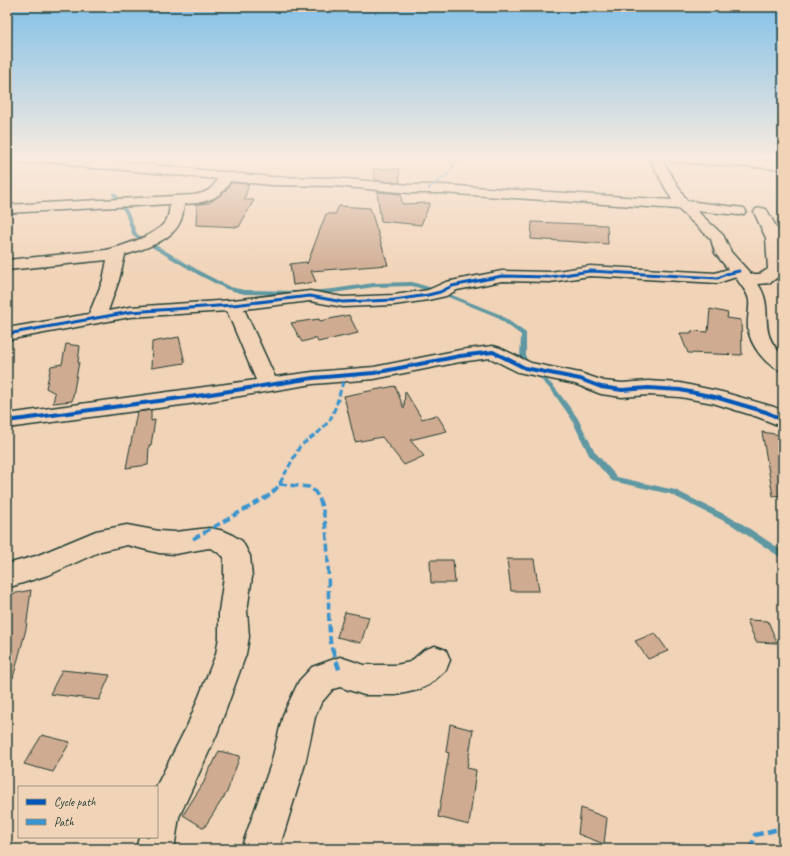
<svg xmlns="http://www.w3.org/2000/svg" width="790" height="856" font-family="Caveat,sans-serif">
  <rect width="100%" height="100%" fill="#f1d3b7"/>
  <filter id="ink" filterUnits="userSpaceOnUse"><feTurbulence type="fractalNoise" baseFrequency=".025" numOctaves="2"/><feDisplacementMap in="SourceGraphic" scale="8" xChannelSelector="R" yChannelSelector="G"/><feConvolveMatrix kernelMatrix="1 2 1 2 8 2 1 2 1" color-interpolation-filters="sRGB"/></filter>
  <g filter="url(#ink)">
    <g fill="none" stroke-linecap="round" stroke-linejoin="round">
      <!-- stream -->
      <g fill="#5f98a2" fill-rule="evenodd">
        <path d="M112,193H116L129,213L137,234L203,273L230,287L244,290L296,291L299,293L296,295L244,294L226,289L199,275L133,236L125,213L112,194Z"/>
        <path d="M412,282L442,291L499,314L526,333V358L556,389L577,417L595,452L617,477L675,490L738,521L783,551V559L732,525L670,494L612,481L589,455L571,418L552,391L520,358L521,335L495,316L438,293L412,286L374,287L333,293L308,295L305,293L308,291L333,289L374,283Z"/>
      </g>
    </g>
    <!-- building -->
    <g fill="#cfab91" stroke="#1f3d34">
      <path d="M373,169H399L400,183L375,180Z"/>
      <path d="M231,183L249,184L244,200H254L239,227L196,225L197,204L209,203L223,193Z"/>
      <path d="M377,192L401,194L402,204L430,203L421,225L381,221Z"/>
      <path d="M339,206L370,208L388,265L311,271L316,282L293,285L290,264L306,262L307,264L326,214H335Z"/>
      <path d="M532,222L607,225L608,244L531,239Z"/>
      <path d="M710,309L728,313L727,318L741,320L742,355L688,353L680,333H692L691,331L708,332Z"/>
      <path d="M349,315L358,333L318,342L316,338L302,342L291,323L319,319L320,321Z"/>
      <path d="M179,337L185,363L151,368L152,342Z"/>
      <path d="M66,344L80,346L78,362H79L72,401L53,403L55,393L46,388L51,366L62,364Z"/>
      <path d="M395,386L404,409L405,391L422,419L437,415L447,431L410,440L424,456L404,465L382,437L355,442L344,396Z"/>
      <path d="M151,410V421L155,420L151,445H149L148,465L126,468L137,412Z"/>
      <path d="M762,432L781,435L783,446V495L773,496Z"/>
      <path d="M507,559H534L539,591H511Z"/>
      <path d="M430,560H453L455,583H431Z"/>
      <path d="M31,590L26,629L13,678L7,677V595Z"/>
      <path d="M345,612L369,617L361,643L337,637Z"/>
      <path d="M747,620L768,621L777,643L756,642Z"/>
      <path d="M655,633L668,651L648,659L635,641Z"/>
      <path d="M62,670L110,675L99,700L50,694Z"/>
      <path d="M450,724L473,730L467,768L476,770L469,825L438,817L449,753L446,752Z"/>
      <path d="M42,735L70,742L53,772L24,764Z"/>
      <path d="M219,751L240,756L227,792L204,828L183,815L204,782L210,766H212Z"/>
      <path d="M581,808L607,818L604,844L578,834Z"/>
    </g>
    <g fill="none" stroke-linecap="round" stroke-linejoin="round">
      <defs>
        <g id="street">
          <path d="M7,158H74L86,160L114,161L272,177L335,178L410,185H442L672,200L649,158H661L687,201L744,208L746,211L744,214L739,215L697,211L723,235L731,252L751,274H760L768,269L766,238L754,212L756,209L761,208L766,209L768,212L782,238L783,273L770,283L758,284C776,310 755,331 783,355V371C766,367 750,345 748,328C747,318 750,309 749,300C747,290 739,284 736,277L718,283L590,276L550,282L502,281L457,290L446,296L428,300L394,305L343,307L310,301L244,309L275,377L313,372L374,367L460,350L493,346L500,348L531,363L580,373L604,381L622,383L648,381L680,383L722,392L774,407L783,411V427L758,417L713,403L680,397L648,395L622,397L601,394L575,384L518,372L490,358L460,362L374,379L313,384L204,402L7,428V414L256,380L227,311L130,317L7,340V328L89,314L103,280L107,260L7,270V260L106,250C123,246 155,236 165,222C169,218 169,210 170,204L7,213V205L194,195C205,193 213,190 217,179L114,169L86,168L61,162L7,164ZM230,181L272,185L335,186L410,193H442L678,209L711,239L715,253L728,269L715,273L590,266L550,272L502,271L446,282L428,290L394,295L343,297L310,291L233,300L130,307L108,311L119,280L125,255C143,249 172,241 180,222C183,216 183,210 184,204C203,203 221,200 230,181Z"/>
          <path d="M668,158H724L783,161V169L674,162L670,161Z"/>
          <path d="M127,525L159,531L175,532L209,528L220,530L229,533L242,541L250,556L252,577L247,611L249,637L246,654L217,734L179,817L174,849H136L139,837H157L156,787L188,724L216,654L219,637V611L224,577V557L213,549L209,548L175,554L159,553L127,545L101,551L51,574L7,588V564L36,556L96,531Z"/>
          <path d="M435,646L446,650L450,660L446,670L429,685L418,690L396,695H364L340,687L333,689L321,703L315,717L305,764L279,849H241L271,764L283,715L299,681L312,667L340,657L364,665H396L410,662L424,650Z"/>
        </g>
      </defs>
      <!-- street casing -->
      <use href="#street" stroke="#1f3d34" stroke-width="3"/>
      <!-- street -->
      <use href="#street" fill="#f1d3b7" fill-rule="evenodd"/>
      <!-- quiet-far3 -->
      <path stroke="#3993ce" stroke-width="2" stroke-dasharray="3.5 2" stroke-linecap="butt" d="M428,189L447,175L459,158"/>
      <!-- quiet-far2 -->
      <path stroke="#3993ce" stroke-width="3" stroke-dasharray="6 3" stroke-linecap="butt" d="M280,483L300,446L319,432L330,420L336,406L345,375"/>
      <!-- quiet-far1 -->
      <g stroke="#3993ce" stroke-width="3.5" stroke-dasharray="8 3.5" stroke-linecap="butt">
        <path d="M279,484L309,487C338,500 323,618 332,649"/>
        <path d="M193,539L268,496L276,489L281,482"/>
      </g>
      <!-- quiet -->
      <g stroke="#3993ce" stroke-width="4.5" stroke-dasharray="9 4.5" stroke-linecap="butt">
        <path d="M332,648L340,672"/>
        <path d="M751,849L755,835L783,828"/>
      </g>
      <defs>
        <path id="cycleway-far1" d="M7,334L130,312L233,305L310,296L343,302L394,300L428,295L440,292L452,286L502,276L550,277L590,271L718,278L726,274L739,271"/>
        <path id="cycleway" d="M7,421L204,395L313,378L374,373L460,356L493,352L525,368L580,379L601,387L622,390L648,388L680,390L715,397L766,412L783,420"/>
      </defs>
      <!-- cycleway-far1 casing -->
      <use href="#cycleway-far1" stroke="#f1d3b7" stroke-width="5"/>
      <!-- cycleway casing -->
      <use href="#cycleway" stroke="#f1d3b7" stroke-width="6"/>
      <!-- cycleway-far1 -->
      <use href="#cycleway-far1" stroke="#0057b8" stroke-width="3"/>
      <!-- cycleway -->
      <use href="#cycleway" stroke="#0057b8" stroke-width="4"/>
    </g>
  </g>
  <!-- sky -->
  <linearGradient id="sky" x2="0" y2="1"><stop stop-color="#82c1e9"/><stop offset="0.57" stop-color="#f9ebdf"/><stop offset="1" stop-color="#f9ebdf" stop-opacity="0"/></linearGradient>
  <rect width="790" height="277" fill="url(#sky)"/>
  <!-- margin -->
  <rect width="790" height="856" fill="none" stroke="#f1d3b7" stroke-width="24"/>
  <rect x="12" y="12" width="766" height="832" fill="none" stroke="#1f3d34" stroke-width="1.5" filter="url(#ink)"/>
  <!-- legend -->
  <rect x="18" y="786" width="140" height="52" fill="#f1d3b7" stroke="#9d9783"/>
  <rect x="26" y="799" width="20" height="6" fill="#0057b8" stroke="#9d9783"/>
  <text x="54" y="806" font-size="12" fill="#1f3d34">Cycle path</text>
  <rect x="26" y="819" width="20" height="6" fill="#3993ce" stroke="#9d9783"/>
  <text x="54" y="826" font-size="12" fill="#1f3d34">Path</text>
</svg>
